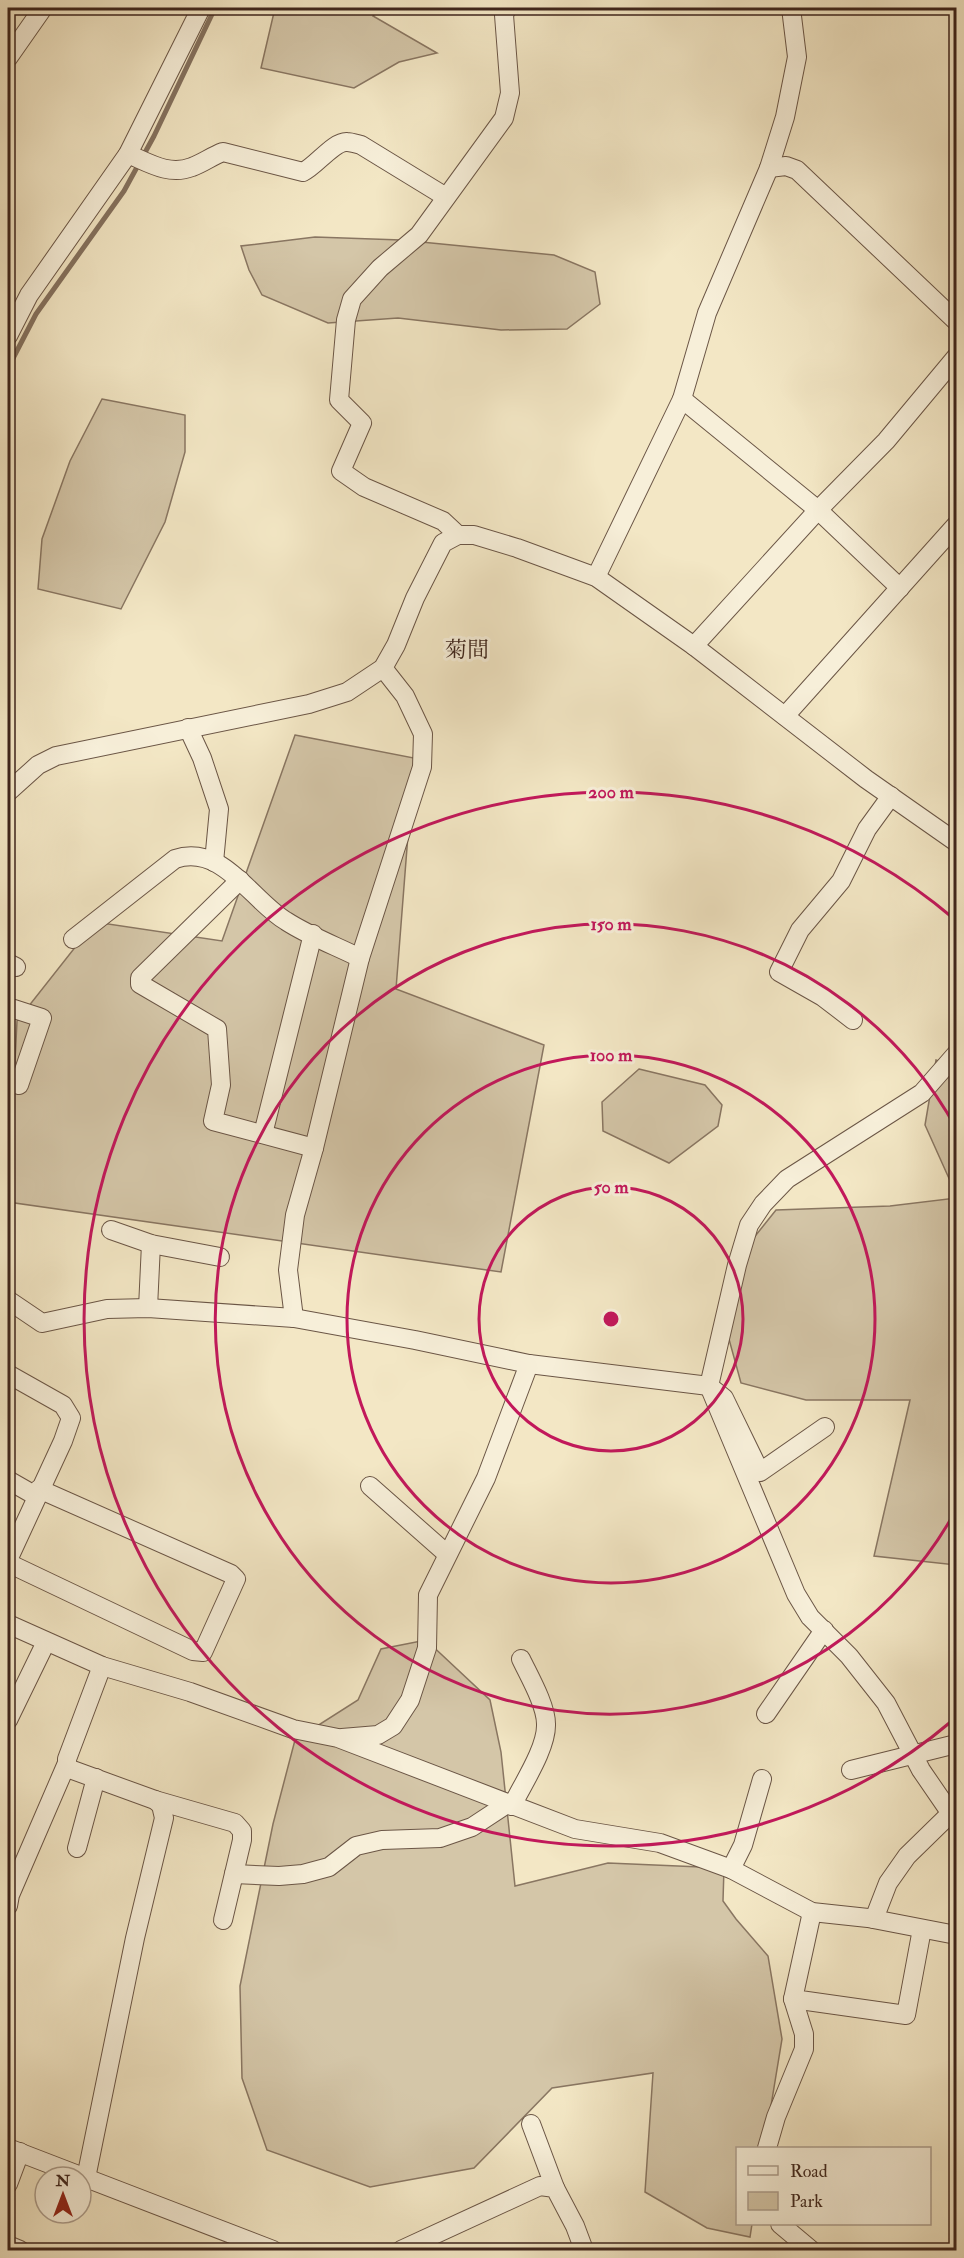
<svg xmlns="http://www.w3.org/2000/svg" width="964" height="2258" font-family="'IM FELL Double Pica','Noto Serif JP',serif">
  <rect width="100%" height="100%" fill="#f3e7c5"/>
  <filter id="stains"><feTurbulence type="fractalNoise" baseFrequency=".00333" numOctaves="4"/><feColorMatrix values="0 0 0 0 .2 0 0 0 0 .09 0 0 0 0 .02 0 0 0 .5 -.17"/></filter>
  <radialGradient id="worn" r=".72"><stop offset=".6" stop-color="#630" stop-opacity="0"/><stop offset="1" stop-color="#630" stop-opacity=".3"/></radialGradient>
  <!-- green -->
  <g fill="#d4c6a8" stroke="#897662" stroke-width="1.5">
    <path d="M275,8H380L373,16L437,53L399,62L354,88L261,68Z"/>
    <path d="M315,237L401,240L554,255L595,272L600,304L567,329L501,330L398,318L328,323L262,295L249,270L241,246Z"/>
    <path d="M102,399L185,415V452L165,522L121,609L38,589L42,539L70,461Z"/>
    <path d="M295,735L414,758L396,989L544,1045L501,1272L8,1202L17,1021L95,922L222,941Z"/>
    <path d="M936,1060L956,1068V1194L925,1125Z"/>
    <path d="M639,1069L705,1085L722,1105L718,1126L669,1163L603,1131L602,1102Z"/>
    <path d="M956,1198V1565L874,1556L910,1400H806L741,1383L724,1321L736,1260L776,1210L890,1206Z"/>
    <path d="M426,1640L490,1700L501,1752L515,1886L608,1863L724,1868L723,1901L736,1919L768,1956L782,2039L764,2148H738V2224H752L750,2237L707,2228L645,2192L653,2073L552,2088L474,2168L370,2187L267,2150L242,2078L240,1986L273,1824L295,1740L358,1700L381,1649Z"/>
  </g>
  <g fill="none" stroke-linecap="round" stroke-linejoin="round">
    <!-- stream -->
    <path stroke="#85725f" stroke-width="5" d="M8,368L36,314L124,191L154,136L215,8"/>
    <defs>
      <g id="minor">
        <path d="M8,58L43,8"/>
        <path d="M128,154C149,163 169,176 192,167C203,163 212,156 223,152L303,172C316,166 334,141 347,142C351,142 357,144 361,145L446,197"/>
        <path d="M769,168L786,166L797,170L956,321"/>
        <path d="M8,336L29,295L128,154L201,8"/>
        <path d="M682,399L818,510L900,588"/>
        <path d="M458,535L443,521L364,487L341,471L362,423L339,400L346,320L352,299L380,268L419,235L504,118L510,93L504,15L507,8"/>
        <path d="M596,577L682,399L707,313L769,168L785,117L797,57L791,8"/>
        <path d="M694,646L818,510L886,441L956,357"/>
        <path d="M785,716L956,525"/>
        <path d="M188,728L202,758L219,809L214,862"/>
        <path d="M8,792L38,765L56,756L309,704L347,692L383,668L396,645L415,598L443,543L458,535H474L517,548L596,577L694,646L866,779L956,842"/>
        <path d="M240,880L140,978V984L217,1029L221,1085L213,1121L314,1148"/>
        <path d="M73,939L175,859C222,843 252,901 286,921C309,936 336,946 360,958"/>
        <path d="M8,963L16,967"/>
        <path d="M8,1007L42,1018L19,1085L8,1081"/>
        <path d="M853,1020L823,997L779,972L800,930L841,881L867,829L891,796"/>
        <path d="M956,1054L922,1093L787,1179L763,1204L749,1225L737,1265L709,1386L796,1594L810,1617L849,1656L886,1703L921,1770L956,1821"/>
        <path d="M263,1134L313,934"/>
        <path d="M111,1230L151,1244L220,1257"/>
        <path d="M8,1300L42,1323L107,1309L148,1308L294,1318L415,1340L529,1364L709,1386L724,1398L760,1472L825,1427"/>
        <path d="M148,1308L151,1244"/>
        <path d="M294,1318L288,1270L295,1215L314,1148L360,958L422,767L423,734L405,696L383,668"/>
        <path d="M8,1374L63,1405L71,1418L63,1441L8,1560"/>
        <path d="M8,1480L36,1496"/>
        <path d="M370,1486L447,1554"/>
        <path d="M8,1563L193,1651L203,1652L236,1579L231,1574L39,1489"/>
        <path d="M8,1624L102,1666L190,1692L293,1729L338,1738L575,1829L660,1843L731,1869L812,1912L868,1918L956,1935"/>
        <path d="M766,1714L824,1630"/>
        <path d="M8,1720L46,1642"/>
        <path d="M342,1738L378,1735L393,1726L410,1700L427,1648L428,1595L486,1478L529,1364"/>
        <path d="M851,1770L956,1744"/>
        <path d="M155,1800L235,1823L242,1831V1840L223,1920"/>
        <path d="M512,1806C522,1785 547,1748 546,1724C546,1705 529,1676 521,1659"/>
        <path d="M77,1848L96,1778"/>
        <path d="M731,1869L743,1845L762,1779"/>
        <path d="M234,1874L279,1876L303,1874L329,1867L356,1846L382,1840L440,1838L472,1827L507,1804"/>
        <path d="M8,1906L10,1895L67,1763"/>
        <path d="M812,1912L793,1999L906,2015L922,1929"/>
        <path d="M874,1919L888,1883L907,1856L950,1814"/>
        <path d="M531,2124L555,2188"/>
        <path d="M8,2148L273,2250"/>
        <path d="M767,2148L776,2117L804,2049V2034L793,1999"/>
        <path d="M86,2178L135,1938L164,1818L161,1805L155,1800L67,1768V1759L102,1666"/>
        <path d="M8,2184L20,2152"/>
        <path d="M780,2224L811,2250"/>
        <path d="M8,2245L20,2250"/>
        <path d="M401,2250L540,2186L555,2188L575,2226L584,2250"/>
      </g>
    </defs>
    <!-- minor casing -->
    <use href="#minor" stroke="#6b5646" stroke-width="20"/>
    <!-- minor -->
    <use href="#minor" stroke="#f7efd9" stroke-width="18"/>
  </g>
  <!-- distance rings -->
  <g fill="none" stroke="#c2185b" stroke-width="3">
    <circle cx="611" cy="1319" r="132"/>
    <circle cx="611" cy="1319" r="264"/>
    <path d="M956 1510A395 395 0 1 1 956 1128"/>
    <path d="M953 1720A527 527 0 1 1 953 918"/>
  </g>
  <g text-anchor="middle" stroke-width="6" stroke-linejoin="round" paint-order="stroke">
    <!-- quarter labels -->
    <g font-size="22" fill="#3e251c" stroke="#f7efd9">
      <text x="467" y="657">菊間</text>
    </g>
  </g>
  <circle cx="611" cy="1319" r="9" fill="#c2185b" stroke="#f7efd9" stroke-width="3"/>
  <g font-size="18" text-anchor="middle" font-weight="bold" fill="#c2185b" stroke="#f7efd9" stroke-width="6" stroke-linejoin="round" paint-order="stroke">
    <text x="611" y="798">200 m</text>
    <text x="611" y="930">150 m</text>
    <text x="611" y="1061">100 m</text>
    <text x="611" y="1193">50 m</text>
  </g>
  <!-- margin -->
  <rect width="964" height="2258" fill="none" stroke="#f3e7c5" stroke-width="30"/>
  <rect x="9" y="9" width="946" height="2240" fill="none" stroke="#3e251c" stroke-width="3"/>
  <rect x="15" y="15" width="934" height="2228" fill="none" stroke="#3e251c" stroke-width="1.5"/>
  <!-- legend -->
  <rect x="736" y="2147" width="195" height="78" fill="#f7efd9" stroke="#ad9e8d" stroke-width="1.5"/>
  <rect x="748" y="2166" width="30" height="9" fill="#f7efd9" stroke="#ad9e8d" stroke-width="1.5"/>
  <text x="790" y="2177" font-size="18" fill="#3e251c">Road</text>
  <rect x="748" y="2192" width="30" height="18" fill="#d4c6a8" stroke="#ad9e8d" stroke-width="1.5"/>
  <text x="790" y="2207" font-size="18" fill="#3e251c">Park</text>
  <!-- north arrow -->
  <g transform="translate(63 2195)"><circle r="28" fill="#f7efd9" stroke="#ad9e8d" stroke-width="1.5"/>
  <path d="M0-4.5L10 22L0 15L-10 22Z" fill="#8f2418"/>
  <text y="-9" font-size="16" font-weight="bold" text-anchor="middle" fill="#3e251c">N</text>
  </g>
  <rect width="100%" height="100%" filter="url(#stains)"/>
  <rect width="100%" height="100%" fill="url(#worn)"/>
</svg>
